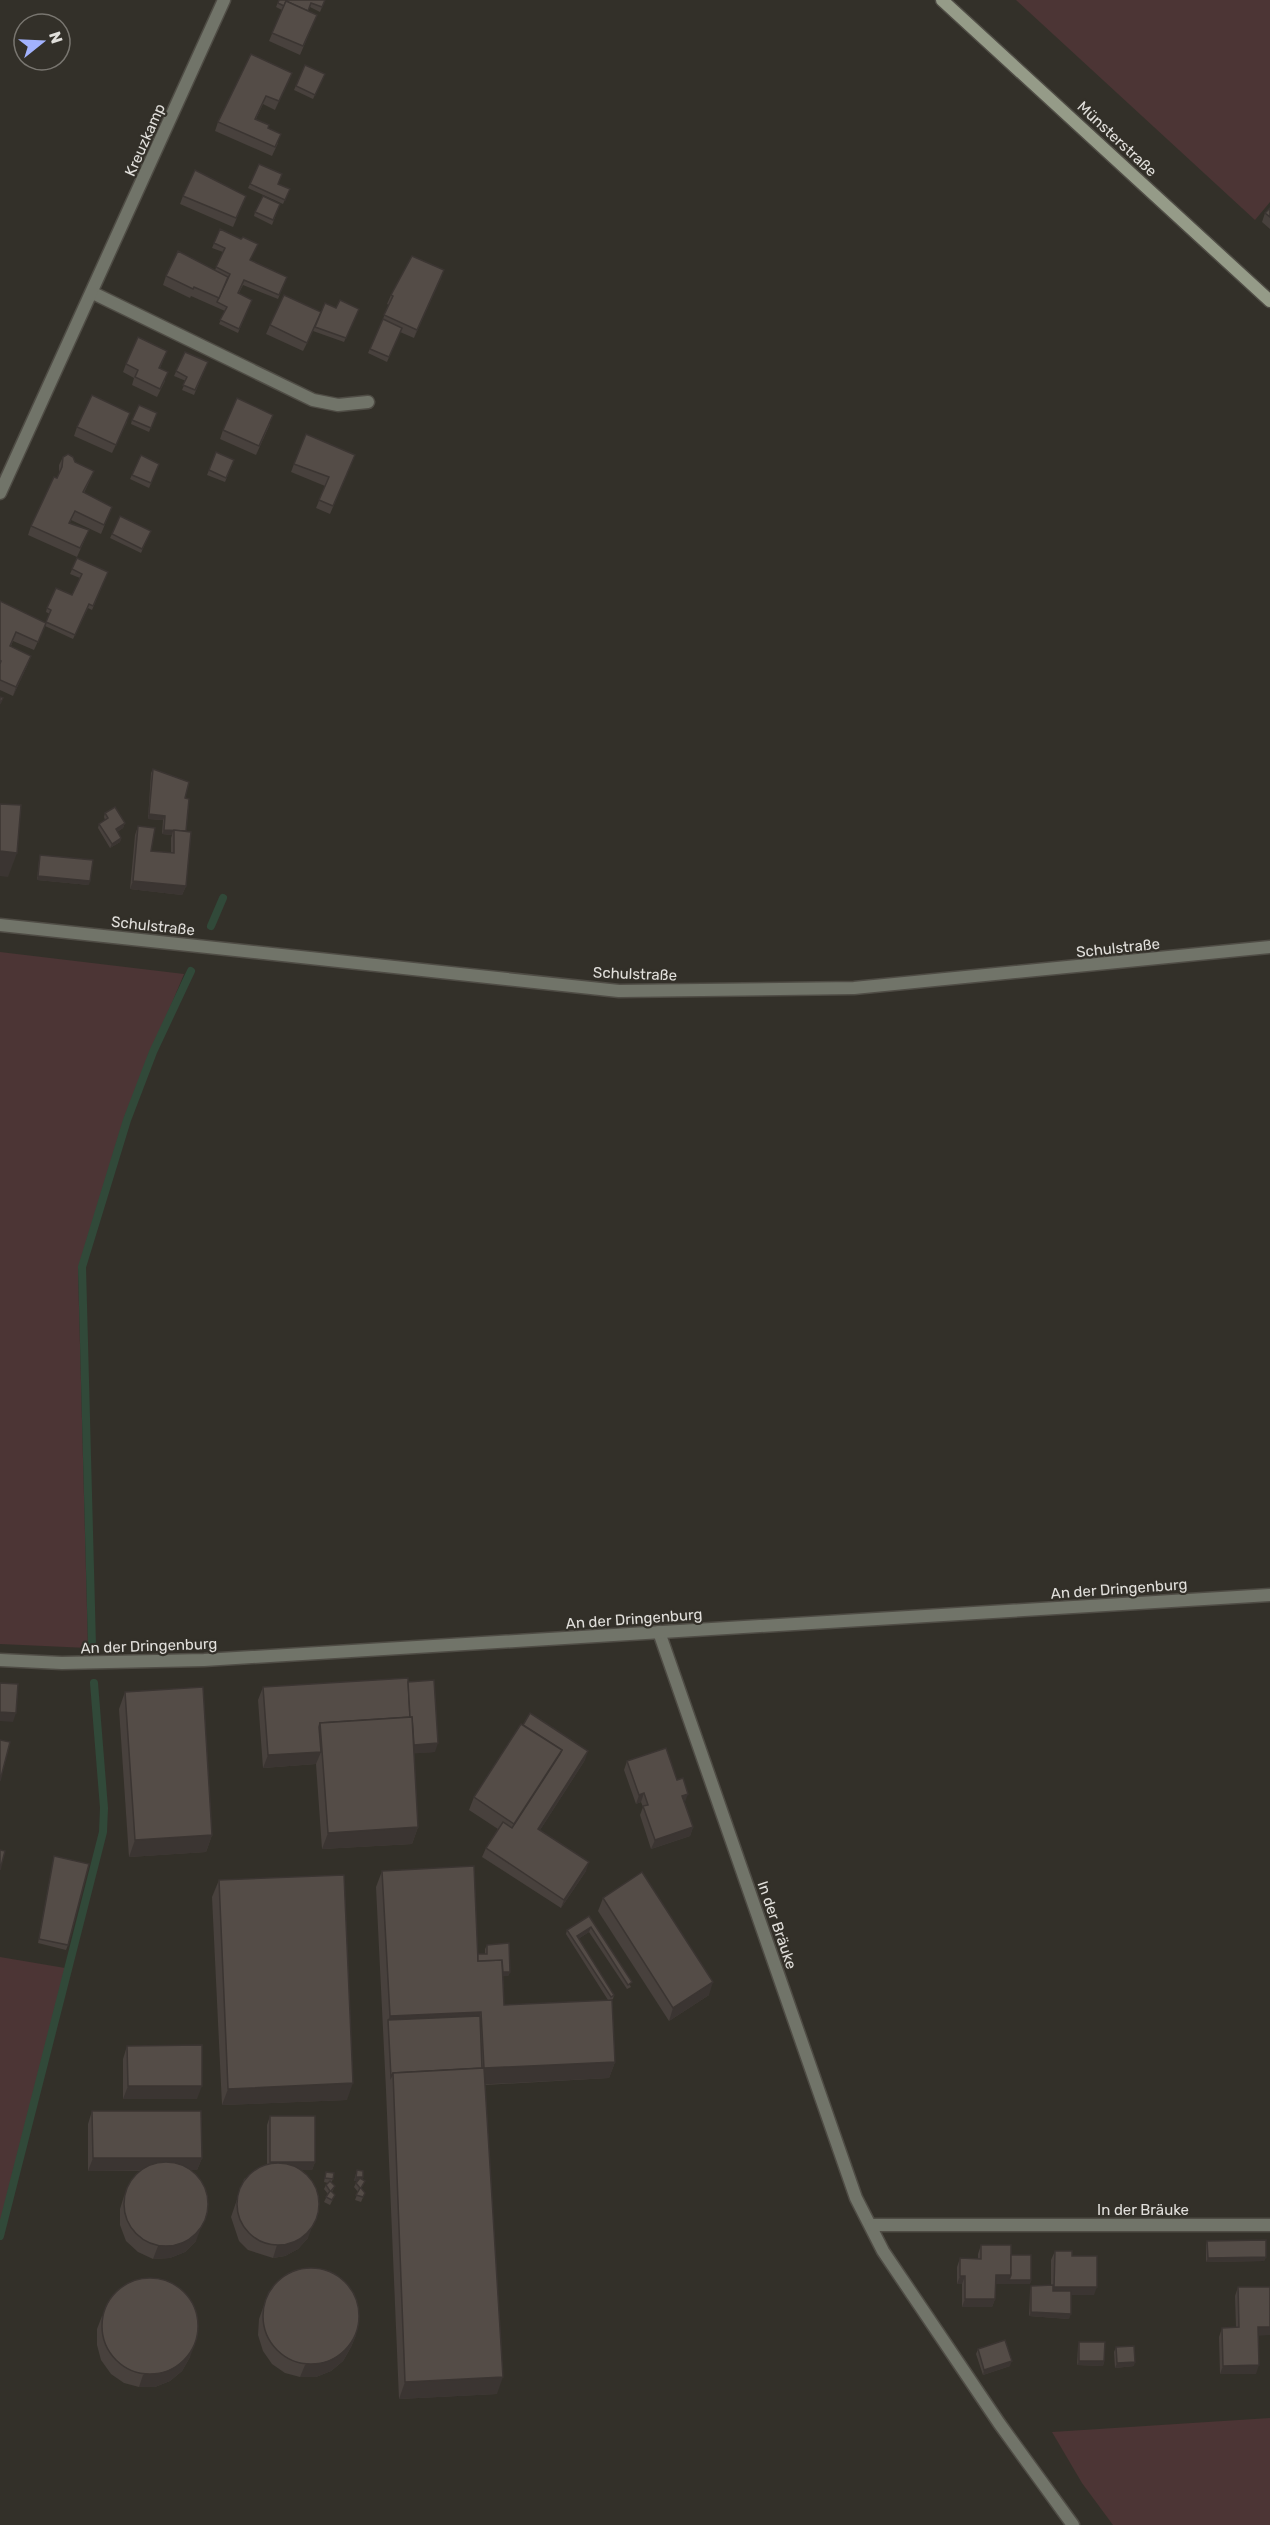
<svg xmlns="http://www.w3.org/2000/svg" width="1270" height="2525" font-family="Rubik,sans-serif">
  <rect width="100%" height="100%" fill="#333029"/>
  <!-- green -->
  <g fill="#4c3535">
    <path d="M1016,0H1270V202L1255,220Z"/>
    <path d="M0,952L184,974L125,1115L78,1269L88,1648L0,1644Z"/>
    <path d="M0,1957L65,1968L0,2236Z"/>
    <path d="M1270,2418V2525H1113L1082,2483L1052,2432Z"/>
  </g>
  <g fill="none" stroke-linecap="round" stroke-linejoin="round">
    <!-- stream -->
    <g stroke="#314939" stroke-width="8">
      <path d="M211,926L223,898"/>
      <path d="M92,1645L82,1267L127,1120L153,1052L191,971"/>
      <path d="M0,2236L103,1832L104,1808L94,1683"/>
    </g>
    <defs>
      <g id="street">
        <path d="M93,293L313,400L338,405L368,402"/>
        <path d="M0,493L224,0"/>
        <path d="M0,925L619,991L854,988L1270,947"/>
        <path d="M659,1632L856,2198L883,2251L999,2423L1073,2525"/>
        <path d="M0,1660L62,1663L204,1660L1270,1595"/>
        <path d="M871,2225H1270"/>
      </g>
      <path id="secondary" d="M942,0L1270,301"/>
    </defs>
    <!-- street casing -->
    <use href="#street" stroke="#4f4c45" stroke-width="15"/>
    <!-- secondary casing -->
    <use href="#secondary" stroke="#4f4c45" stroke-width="15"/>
    <!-- street -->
    <use href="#street" stroke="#717469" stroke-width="12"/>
    <!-- secondary -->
    <use href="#secondary" stroke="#959b88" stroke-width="12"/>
  </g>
  <!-- wall -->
  <g fill="#48413d">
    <path d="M279,0H325L320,12L310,7L308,11L317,15L300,55L269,41L282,10L276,7Z"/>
    <path d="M305,65L325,74L313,99L294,90Z"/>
    <path d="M292,73L275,110L263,104L256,119L278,143L272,156L215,131L218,122Z"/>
    <path d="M250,184H278L290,189L283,204L248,188Z"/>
    <path d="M183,196H246L233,227L180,204Z"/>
    <path d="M280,204L272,225L254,216L255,212Z"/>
    <path d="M1270,208V229L1262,222L1265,213Z"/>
    <path d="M220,229L251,260L287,277L278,299L243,285L239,293L252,300L238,333L219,324L225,311L191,296L190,298L163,285L166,276L215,270L223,252L212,248Z"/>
    <path d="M444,270L414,338L400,332L387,362L368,353L389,305L387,304L391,295Z"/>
    <path d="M336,308L359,309L344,342L313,331L303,351L266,334L270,325L321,312Z"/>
    <path d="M167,351L160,368L165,381L157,397L132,385L134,378L123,372L126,364Z"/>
    <path d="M185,352L208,362L194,395L182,390L186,381L174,376Z"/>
    <path d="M157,413L149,432L131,424L132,420Z"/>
    <path d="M127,422L112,453L74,436L77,427Z"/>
    <path d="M270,424L256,455L220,439L223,430Z"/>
    <path d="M141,455L159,464L149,488L130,479Z"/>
    <path d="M355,455L330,514L316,508L325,486L291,472L294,464Z"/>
    <path d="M63,457L94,471L84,493L112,507L101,534L71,520L70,523L89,530L77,557L28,535L31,526L59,474V465Z"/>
    <path d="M234,460L225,482L207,475L209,470Z"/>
    <path d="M112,534L149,535L141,553L110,538Z"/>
    <path d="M77,558L108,572L92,610L88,608L73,639L45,626L34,650L13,641L11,646L28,664L13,696L0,690V601L46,623L50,614L46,612L47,608L72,595L80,578L70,574Z"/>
    <path d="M153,769L185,798L186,831V886L182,895L130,889L135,835L138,826L151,851L171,853V838L172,835L162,834L163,820L148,819L151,773Z"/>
    <path d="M105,813L125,823L123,828L117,832L121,838L120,842L110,848L98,828L99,824L105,820L104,817Z"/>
    <path d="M40,855L89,885L37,880L39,860Z"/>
    <path d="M408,1682L435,1752L414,1753L418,1827L412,1844L322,1849L316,1764L263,1768L258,1700L263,1687Z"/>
    <path d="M125,1692L212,1835L206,1852L129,1857L119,1709Z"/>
    <path d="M585,1760L540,1830L586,1871L561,1908L482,1857L486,1848L498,1829L469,1810L474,1797Z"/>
    <path d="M627,1761L685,1803L693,1827L690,1836L651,1849L640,1815L643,1807L641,1802L636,1804L624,1770Z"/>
    <path d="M54,1856L68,1945L66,1950L38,1943Z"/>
    <path d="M382,1871L478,1954H485V1949L487,1945L510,1972L508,1976H503L504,2005L608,2000L566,1934L567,1930L589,1916L631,1987L627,1989L589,1932L578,1939L614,1995L613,1999L611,2000L615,2062L609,2078L485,2085L497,2394L399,2399L386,2090L376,1887Z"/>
    <path d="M219,1880L347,2100L222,2105L212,1897Z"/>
    <path d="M603,1898L709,1995L669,2021L598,1911Z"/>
    <path d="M127,2046L197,2099H123V2059Z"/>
    <path d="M92,2111L202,2158L197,2170H191L196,2241L185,2252L170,2258L153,2259L138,2252L126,2241L120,2225V2209L124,2196L141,2171H88V2124Z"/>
    <path d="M270,2116L315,2162L312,2170H301L308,2238L298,2249L285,2256L273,2258L248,2250L239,2241L231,2217L244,2179L267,2164V2125Z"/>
    <path d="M357,2170L363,2177L362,2180L365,2181L361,2189L365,2193L361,2202L355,2200L358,2192L354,2187L357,2181H354Z"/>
    <path d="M326,2172L333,2179L331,2183L335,2186L332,2192L333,2199L330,2205L324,2202L328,2194L324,2189L326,2185L328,2183L324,2182Z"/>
    <path d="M1207,2241L1266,2257L1264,2261L1206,2262V2245Z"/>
    <path d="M981,2245L1011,2255L1031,2280L1030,2284H996L995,2299L992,2307H962V2284H957V2267L960,2258L978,2259V2254Z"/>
    <path d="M1055,2251L1072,2256L1094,2295H1071L1069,2319L1029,2316L1030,2291L1031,2286L1051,2285V2260Z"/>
    <path d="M1238,2287L1259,2336L1256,2374H1220L1219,2337L1222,2328L1236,2327L1235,2296Z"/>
    <path d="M269,2291L356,2335L351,2347L343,2361L331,2371L316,2377H300L285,2373L272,2364L263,2351L258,2335L259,2319Z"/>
    <path d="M102,2316L190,2357L182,2371L170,2381L155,2387H139L124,2383L111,2374L101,2360L97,2345V2329Z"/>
    <path d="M1079,2342L1104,2361L1103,2366L1077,2365L1078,2346Z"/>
    <path d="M1116,2347L1134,2366L1115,2368L1114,2352Z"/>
    <path d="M978,2349L1010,2366L983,2375L976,2354Z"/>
  </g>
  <!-- shaded-wall -->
  <g fill="#3b3532">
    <path d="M292,73L289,82L275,110L279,101Z"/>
    <path d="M444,270L441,279L414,338L417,330Z"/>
    <path d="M31,656L28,664L13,696L16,687Z"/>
    <path d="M149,814L165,816L163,820L148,819Z"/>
    <path d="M125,823L123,828L114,834L116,829Z"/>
    <path d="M164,830L173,831L172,835L162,834Z"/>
    <path d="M121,838L120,842L110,848L112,844Z"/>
    <path d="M0,851L17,853L8,877L0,876Z"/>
    <path d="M38,876L90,881L89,885L37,880Z"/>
    <path d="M133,881L186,886L182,895L130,889Z"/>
    <path d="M0,1712L16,1713L13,1722L0,1721Z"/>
    <path d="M438,1743L435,1752L407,1754L411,1745Z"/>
    <path d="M588,1751L585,1760L535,1838L538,1829Z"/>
    <path d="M321,1752L316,1764L263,1768L268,1755Z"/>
    <path d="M644,1793L641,1802L636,1804L639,1795Z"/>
    <path d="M688,1794L685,1802L682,1796Z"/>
    <path d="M418,1827L412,1844L322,1849L328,1833Z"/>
    <path d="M693,1827L690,1836L651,1849L655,1840Z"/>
    <path d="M212,1835L206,1852L129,1857L135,1840Z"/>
    <path d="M589,1862L586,1871L561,1908L564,1900Z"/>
    <path d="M591,1927L589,1932L575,1941L577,1936Z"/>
    <path d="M510,1972L508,1976L472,1978L474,1974Z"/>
    <path d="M713,1982L709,1995L669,2021L673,2008Z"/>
    <path d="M481,2012L475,2028L388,2020L390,2016Z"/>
    <path d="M615,2062L609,2078L393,2089L484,2068Z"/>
    <path d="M353,2083L347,2100L222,2105L228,2089Z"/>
    <path d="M128,2086H202L197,2099H123Z"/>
    <path d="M93,2158H202L197,2170L88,2171Z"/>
    <path d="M270,2162H315L312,2170H267Z"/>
    <path d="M356,2177H363L361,2182L354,2181Z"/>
    <path d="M207,2212L196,2241L185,2252L170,2258L153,2259L158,2246Z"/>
    <path d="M318,2212L308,2238L298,2249L285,2256L273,2258L277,2245Z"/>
    <path d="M1266,2257L1264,2261L1206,2262L1208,2258Z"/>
    <path d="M996,2275H1011L1031,2280L1030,2284H993Z"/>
    <path d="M960,2276H965L962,2284H957Z"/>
    <path d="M1054,2287H1097L1094,2295H1051Z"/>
    <path d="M965,2299H995L992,2307H962Z"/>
    <path d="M1031,2312L1071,2314L1069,2319L1029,2316Z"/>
    <path d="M1258,2327H1270V2335L1255,2336Z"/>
    <path d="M356,2335L351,2347L343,2361L331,2371L316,2377H300L305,2365Z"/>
    <path d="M195,2344L190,2357L182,2371L170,2381L155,2387H139L143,2375Z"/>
    <path d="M1012,2361L1010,2366L983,2375L984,2370Z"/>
    <path d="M1079,2361H1104L1103,2366L1077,2365Z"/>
    <path d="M1135,2362L1134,2366L1115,2368L1117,2363Z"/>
    <path d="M1259,2365L1256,2374H1220L1223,2366Z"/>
    <path d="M503,2377L497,2394L399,2399L405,2382Z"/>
  </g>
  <!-- building -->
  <g fill="#544c47" stroke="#3b3532" stroke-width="1.5">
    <path d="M279,0H325L322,7L311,3L308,11L286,1L284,6L278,3Z"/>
    <path d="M286,1L317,15L303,46L272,33Z"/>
    <path d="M251,54L292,73L279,101L266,96L255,119L269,125L268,128L281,134L275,147L218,122Z"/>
    <path d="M305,65L325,74L315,95L296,86Z"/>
    <path d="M259,164L282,174L278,184L290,189L285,200L250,184Z"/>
    <path d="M195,170L246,196L236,218L183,196Z"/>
    <path d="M263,196L280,204L273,220L255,212Z"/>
    <path d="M1270,208V217L1265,213Z"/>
    <path d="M220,229L241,239L243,237L258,244L250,260L287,277L279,295L244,280L238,293L252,300L239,329L220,320L227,307L217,302L230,274L216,267L225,248L214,243Z"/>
    <path d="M178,251L228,277L219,298L194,287L193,289L166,276Z"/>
    <path d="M412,256L444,270L417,330L384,315L393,296L391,295Z"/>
    <path d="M284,295L321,312L307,343L270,325Z"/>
    <path d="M340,300L359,309L346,338L315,327L325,303L336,308Z"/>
    <path d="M383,319L402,328L389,357L370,349Z"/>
    <path d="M138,337L167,351L159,368L168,372L160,389L135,377L138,370L126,364Z"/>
    <path d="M185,352L208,362L195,390L183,385L187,377L176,371Z"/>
    <path d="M92,395L130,413L116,445L77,427Z"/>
    <path d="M237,398L273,415L259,446L223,430Z"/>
    <path d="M139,405L157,413L151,428L132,420Z"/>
    <path d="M306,434L355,455L333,506L319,500L329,477L294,464Z"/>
    <path d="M216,452L234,460L226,478L209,470Z"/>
    <path d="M68,454L73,457L75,462L94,471L83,492L112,507L104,525L75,511L69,523L89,530L80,548L31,526L54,477L57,478L62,467L63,457Z"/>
    <path d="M141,455L159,464L151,483L132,475Z"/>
    <path d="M120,516L151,531L142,549L112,534Z"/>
    <path d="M77,558L108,572L93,606L89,604L75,635L46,622L51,610L47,608L56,588L72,595L82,574L72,569Z"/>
    <path d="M0,601L46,623L38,642L16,632L10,646L31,656L16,687L0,680V664L1,661L0,660Z"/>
    <path d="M0,697L3,698L0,704Z"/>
    <path d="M153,769L189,782L185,798L189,799L186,831L164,830L165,816L149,814Z"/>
    <path d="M0,804L21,805L17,853L0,851Z"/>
    <path d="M115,807L125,823L116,829L121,838L112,844L99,824L108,818L105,813Z"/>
    <path d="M138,826L155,828L151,851L174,853V830L191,832L186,886L133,881Z"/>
    <path d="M40,855L93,860L90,881L38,876Z"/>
    <path d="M408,1678L410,1717L320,1723L319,1727L321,1752L268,1755L263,1687Z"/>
    <path d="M434,1680L438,1743L414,1745L412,1717H410L408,1682Z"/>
    <path d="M0,1683L18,1684L16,1713L0,1712Z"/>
    <path d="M203,1687L212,1835L135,1840L125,1692Z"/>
    <path d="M530,1713L588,1751L538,1829L589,1862L564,1900L486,1848L503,1822L512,1828L560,1754L562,1750L523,1725Z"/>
    <path d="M412,1717L418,1827L328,1833L320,1723Z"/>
    <path d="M521,1724L562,1750L514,1824L474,1797Z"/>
    <path d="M0,1740L10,1742L0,1781Z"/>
    <path d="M666,1748L677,1780L683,1778L688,1794L682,1796L693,1827L655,1840L643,1806L648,1805L644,1793L639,1795L627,1761Z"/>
    <path d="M0,1850L5,1851L0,1870Z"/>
    <path d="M54,1856L89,1864L68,1945L39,1939Z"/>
    <path d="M474,1866L478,1961L502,1960L504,2005L612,2000L615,2062L484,2068L481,2012L390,2016L382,1871Z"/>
    <path d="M642,1872L713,1982L673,2008L603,1898Z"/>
    <path d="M344,1875L353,2083L228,2089L219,1880Z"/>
    <path d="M589,1916L632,1982L628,1985L591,1927L577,1936L614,1995L611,1997L567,1930Z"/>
    <path d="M509,1943L510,1972H503L502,1960L478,1961V1954H487V1945Z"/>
    <path d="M480,2016L482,2068L393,2073L391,2077L388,2020Z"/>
    <path d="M202,2045V2086H128L127,2046Z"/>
    <path d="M484,2068L503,2377L405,2382L393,2073Z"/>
    <path d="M92,2111H201L202,2158H93Z"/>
    <rect x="270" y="2116" width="45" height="46"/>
    <circle cx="166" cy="2204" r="42"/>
    <circle cx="278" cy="2204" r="41"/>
    <path d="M357,2170L363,2171V2177H356Z"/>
    <path d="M326,2172L334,2173L333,2179L325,2178Z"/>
    <path d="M360,2178L365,2181L361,2188L365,2193L363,2197L356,2195L360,2188L356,2183Z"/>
    <path d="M330,2181L335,2186L331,2191L335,2195L332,2200L326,2197L330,2191L326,2185Z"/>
    <path d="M1266,2240V2257L1208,2258L1207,2241Z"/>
    <path d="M981,2245H1011V2275H996L995,2299H965V2276H960V2258L981,2259Z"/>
    <path d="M1055,2251H1072V2256H1097V2287H1054Z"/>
    <path d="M1011,2255H1031V2280H1009L1011,2275Z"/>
    <circle cx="311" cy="2316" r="48"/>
    <circle cx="150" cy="2326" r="48"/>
    <path d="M1053,2285V2291H1071V2314L1031,2312V2286Z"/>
    <path d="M1238,2287H1270V2327H1258L1259,2365L1223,2366L1222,2328L1239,2327Z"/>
    <path d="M1005,2340L1012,2361L984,2370L978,2349Z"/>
    <path d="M1079,2342H1105L1104,2361H1079Z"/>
    <path d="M1134,2346L1135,2362L1117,2363L1116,2347Z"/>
  </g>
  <g text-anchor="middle" stroke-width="4.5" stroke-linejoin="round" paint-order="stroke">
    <!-- street labels -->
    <g font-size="15" fill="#e1dfdb" stroke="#333029">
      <text transform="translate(1117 139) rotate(43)" y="5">Münsterstraße</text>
      <text transform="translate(145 140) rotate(-66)" y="5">Kreuzkamp</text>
      <text transform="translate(153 926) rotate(6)" y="5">Schulstraße</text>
      <text transform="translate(1118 948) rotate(-6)" y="5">Schulstraße</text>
      <text transform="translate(635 974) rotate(2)" y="5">Schulstraße</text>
      <text transform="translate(1119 1589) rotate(-4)" y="5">An der Dringenburg</text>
      <text transform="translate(634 1619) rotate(-4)" y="5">An der Dringenburg</text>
      <text transform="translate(149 1646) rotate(-2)" y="5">An der Dringenburg</text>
      <text transform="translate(777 1925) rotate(71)" y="5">In der Bräuke</text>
      <text x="1143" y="2215">In der Bräuke</text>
    </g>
  </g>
  <!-- north arrow -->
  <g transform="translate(42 42) rotate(72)"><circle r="28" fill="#333029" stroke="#797670" stroke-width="1.5"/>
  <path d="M0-4.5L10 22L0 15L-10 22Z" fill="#a2b2fd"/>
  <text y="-9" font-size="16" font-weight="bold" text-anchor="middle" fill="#e1dfdb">N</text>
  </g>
</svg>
